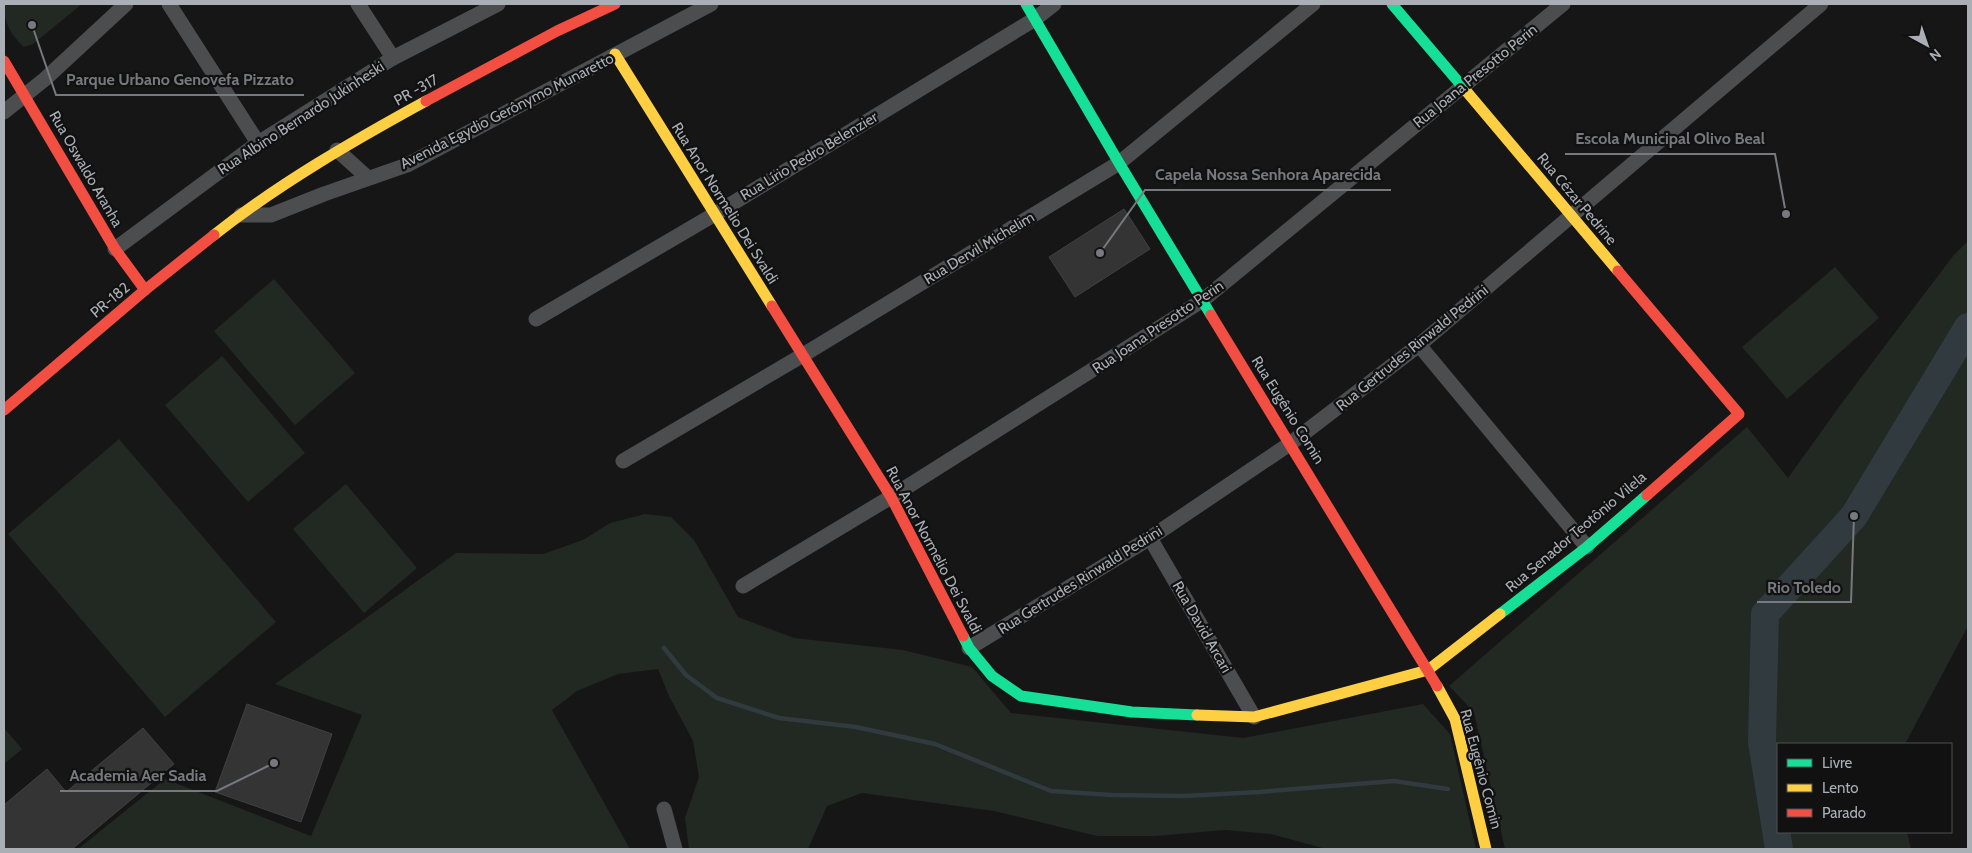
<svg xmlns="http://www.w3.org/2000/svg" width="1972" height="853" font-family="Cabin,sans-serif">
  <rect width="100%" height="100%" fill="#161616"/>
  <!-- green -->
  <g fill="#222822">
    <path d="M4,4H82L33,44L24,47C10,34 4,23 4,4Z"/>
    <path d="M1968,241V626L1905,744H1778V832H1907L1911,849H1505L1474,712L1449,686L1747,427L1788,478L1844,400L1953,256Z"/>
    <path d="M1835,267L1879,318L1787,399L1742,347Z"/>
    <path d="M274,279L355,373L295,425L214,331Z"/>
    <path d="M222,356L305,453L248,502L165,405Z"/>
    <path d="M119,439L276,622L165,717L8,534Z"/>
    <path d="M346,484L417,568L364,613L293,529Z"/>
    <path d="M645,514L671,517L694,540L738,617L794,638L903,650L972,667L1011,713L1243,738L1423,704L1450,734L1476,849H1326L1271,834L1225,830L1155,836H1097L994,811L862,793L827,806L808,849H689L685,818L699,777L693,741L669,696L658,669L618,674L577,691L552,710L630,849H78L165,779L311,836L362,715L275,684L456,553L543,554L583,540L610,523Z"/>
    <path d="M4,728L22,749L4,764Z"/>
  </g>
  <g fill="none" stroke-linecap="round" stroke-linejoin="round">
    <!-- stream -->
    <path stroke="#313a3e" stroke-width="4.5" d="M664,648L686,675L717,698L779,718L856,727L935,744L1051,791L1112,795L1184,796L1259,792L1394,781L1448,789"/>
    <!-- river -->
    <path stroke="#313a3e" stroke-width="28" d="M1779,849L1762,742L1765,614L1854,516L1968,327"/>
  </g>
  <!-- building -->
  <g fill="#343434" stroke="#3f4142">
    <path d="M1124,209L1150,249L1075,297L1049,257Z"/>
    <path d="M247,704L332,734L301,822L215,792Z"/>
    <path d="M143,728L174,764L72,849H4V805L47,769L66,792Z"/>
  </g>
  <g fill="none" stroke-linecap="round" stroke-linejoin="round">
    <!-- street -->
    <g stroke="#4b4d4f" stroke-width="15">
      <path d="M169,4L258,143"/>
      <path d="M358,4L393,58"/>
      <path d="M4,112L45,79L126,4"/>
      <path d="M337,150L368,178"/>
      <path d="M241,215H271L324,194L407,165L711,4"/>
      <path d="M115,249L258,143L393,58L498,4"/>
      <path d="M536,319L715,214L1035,19L1054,4"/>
      <path d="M1419,345L1587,547"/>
      <path d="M623,461L803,355L1119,163L1313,4"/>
      <path d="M1150,538L1254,717"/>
      <path d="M743,586L891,497L1203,300L1563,4"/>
      <path d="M969,648L1150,538L1291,443L1419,345L1821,4"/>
      <path d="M664,809L675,849"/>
    </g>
    <!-- fast -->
    <g stroke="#16e098" stroke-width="11">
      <path d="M1026,4L1119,163L1211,315"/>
      <path d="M1392,4L1467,92"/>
      <path d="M1500,614L1587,547L1647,495"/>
      <path d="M963,636L969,648L992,676L1021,696L1132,712L1197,715"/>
    </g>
    <!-- slow -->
    <g stroke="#ffcf43" stroke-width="11">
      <path d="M615,54L772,306"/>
      <path d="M1467,92L1618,271"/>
      <path d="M214,235C280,183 353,141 426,101"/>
      <path d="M1437,686L1455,719L1486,849"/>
      <path d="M1197,715L1254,717L1428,670L1500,614"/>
    </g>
    <!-- jam -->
    <g stroke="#f24e42" stroke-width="11">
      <path d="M4,61L115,249L145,290"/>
      <path d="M426,101L557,31L615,4"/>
      <path d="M1618,271L1739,414L1647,495"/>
      <path d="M772,306L891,497L963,636"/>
      <path d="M1211,315L1437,686"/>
      <path d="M4,410L145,290L214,235"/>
    </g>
  </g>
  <g text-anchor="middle" stroke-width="4.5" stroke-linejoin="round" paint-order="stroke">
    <!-- street labels -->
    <g font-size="15" fill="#a9afb5" stroke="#111112">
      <text transform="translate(1475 76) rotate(-39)" y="5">Rua Joana Presotto Perin</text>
      <text transform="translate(416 90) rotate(-29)" y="5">PR -317</text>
      <text transform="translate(507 111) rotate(-27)" y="5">Avenida Egydio Gerônymo Munaretto</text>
      <text transform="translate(301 118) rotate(-33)" y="5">Rua Albino Bernardo Jukinheski</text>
      <text transform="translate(809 156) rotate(-31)" y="5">Rua Lírio Pedro Belenzier</text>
      <text transform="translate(86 169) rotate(60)" y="5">Rua Oswaldo Aranha</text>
      <text transform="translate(1577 199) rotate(50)" y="5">Rua Cézar Pedrine</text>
      <text transform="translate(725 203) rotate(58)" y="5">Rua Anor Normelio Dei Svaldi</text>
      <text transform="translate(979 248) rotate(-31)" y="5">Rua Dervil Michelim</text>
      <text transform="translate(110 300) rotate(-40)" y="5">PR-182</text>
      <text transform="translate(1158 327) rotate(-34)" y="5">Rua Joana Presotto Perin</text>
      <text transform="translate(1412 348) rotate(-39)" y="5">Rua Gertrudes Rinwald Pedrini</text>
      <text transform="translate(1288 410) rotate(58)" y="5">Rua Eugênio Comin</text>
      <text transform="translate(1576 532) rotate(-40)" y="5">Rua Senador Teotônio Vilela</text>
      <text transform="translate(934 550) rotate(62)" y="5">Rua Anor Normelio Dei Svaldi</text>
      <text transform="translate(1080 580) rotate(-32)" y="5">Rua Gertrudes Rinwald Pedrini</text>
      <text transform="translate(1202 627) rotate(60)" y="5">Rua David Arcari</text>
      <text transform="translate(1481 769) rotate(75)" y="5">Rua Eugênio Comin</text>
    </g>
  </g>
  <!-- callouts -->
  <path fill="none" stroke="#76797d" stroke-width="2" d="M32 25L56 95H304M1786 214L1775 154H1565M1100 253L1145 190H1391M1854 516L1851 602H1757M274 763L217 791H60"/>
  <g fill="#76797d" stroke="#111112" stroke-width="2">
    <circle cx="32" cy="25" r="5"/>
    <circle cx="1786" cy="214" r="5"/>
    <circle cx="1100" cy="253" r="5"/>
    <circle cx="1854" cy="516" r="5"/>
    <circle cx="274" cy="763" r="5"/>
  </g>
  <g font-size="16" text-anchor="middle" font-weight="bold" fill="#76797d" stroke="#111112" stroke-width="4.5" stroke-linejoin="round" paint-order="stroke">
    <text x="180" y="85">Parque Urbano Genovefa Pizzato</text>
    <text x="1670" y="144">Escola Municipal Olivo Beal</text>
    <text x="1268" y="180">Capela Nossa Senhora Aparecida</text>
    <text x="1804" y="593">Rio Toledo</text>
    <text x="138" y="781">Academia Aer Sadia</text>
  </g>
  <!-- border -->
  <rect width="1972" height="853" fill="none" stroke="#a9afb5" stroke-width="10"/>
  <!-- legend -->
  <rect x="1777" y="743" width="175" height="90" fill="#111112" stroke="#4e5053"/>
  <rect x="1787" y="759" width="25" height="8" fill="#16e098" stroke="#4e5053"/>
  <text x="1822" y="768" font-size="15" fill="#a9afb5">Livre</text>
  <rect x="1787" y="784" width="25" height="8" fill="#ffcf43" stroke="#4e5053"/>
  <text x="1822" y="793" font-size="15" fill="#a9afb5">Lento</text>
  <rect x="1787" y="809" width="25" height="8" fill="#f24e42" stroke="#4e5053"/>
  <text x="1822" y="818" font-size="15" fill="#a9afb5">Parado</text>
  <!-- north arrow -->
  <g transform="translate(1927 45) rotate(140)" stroke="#111112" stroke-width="4" paint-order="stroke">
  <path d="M0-4L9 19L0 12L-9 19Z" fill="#a9afb5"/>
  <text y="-8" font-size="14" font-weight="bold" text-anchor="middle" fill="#a9afb5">N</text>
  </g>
</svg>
